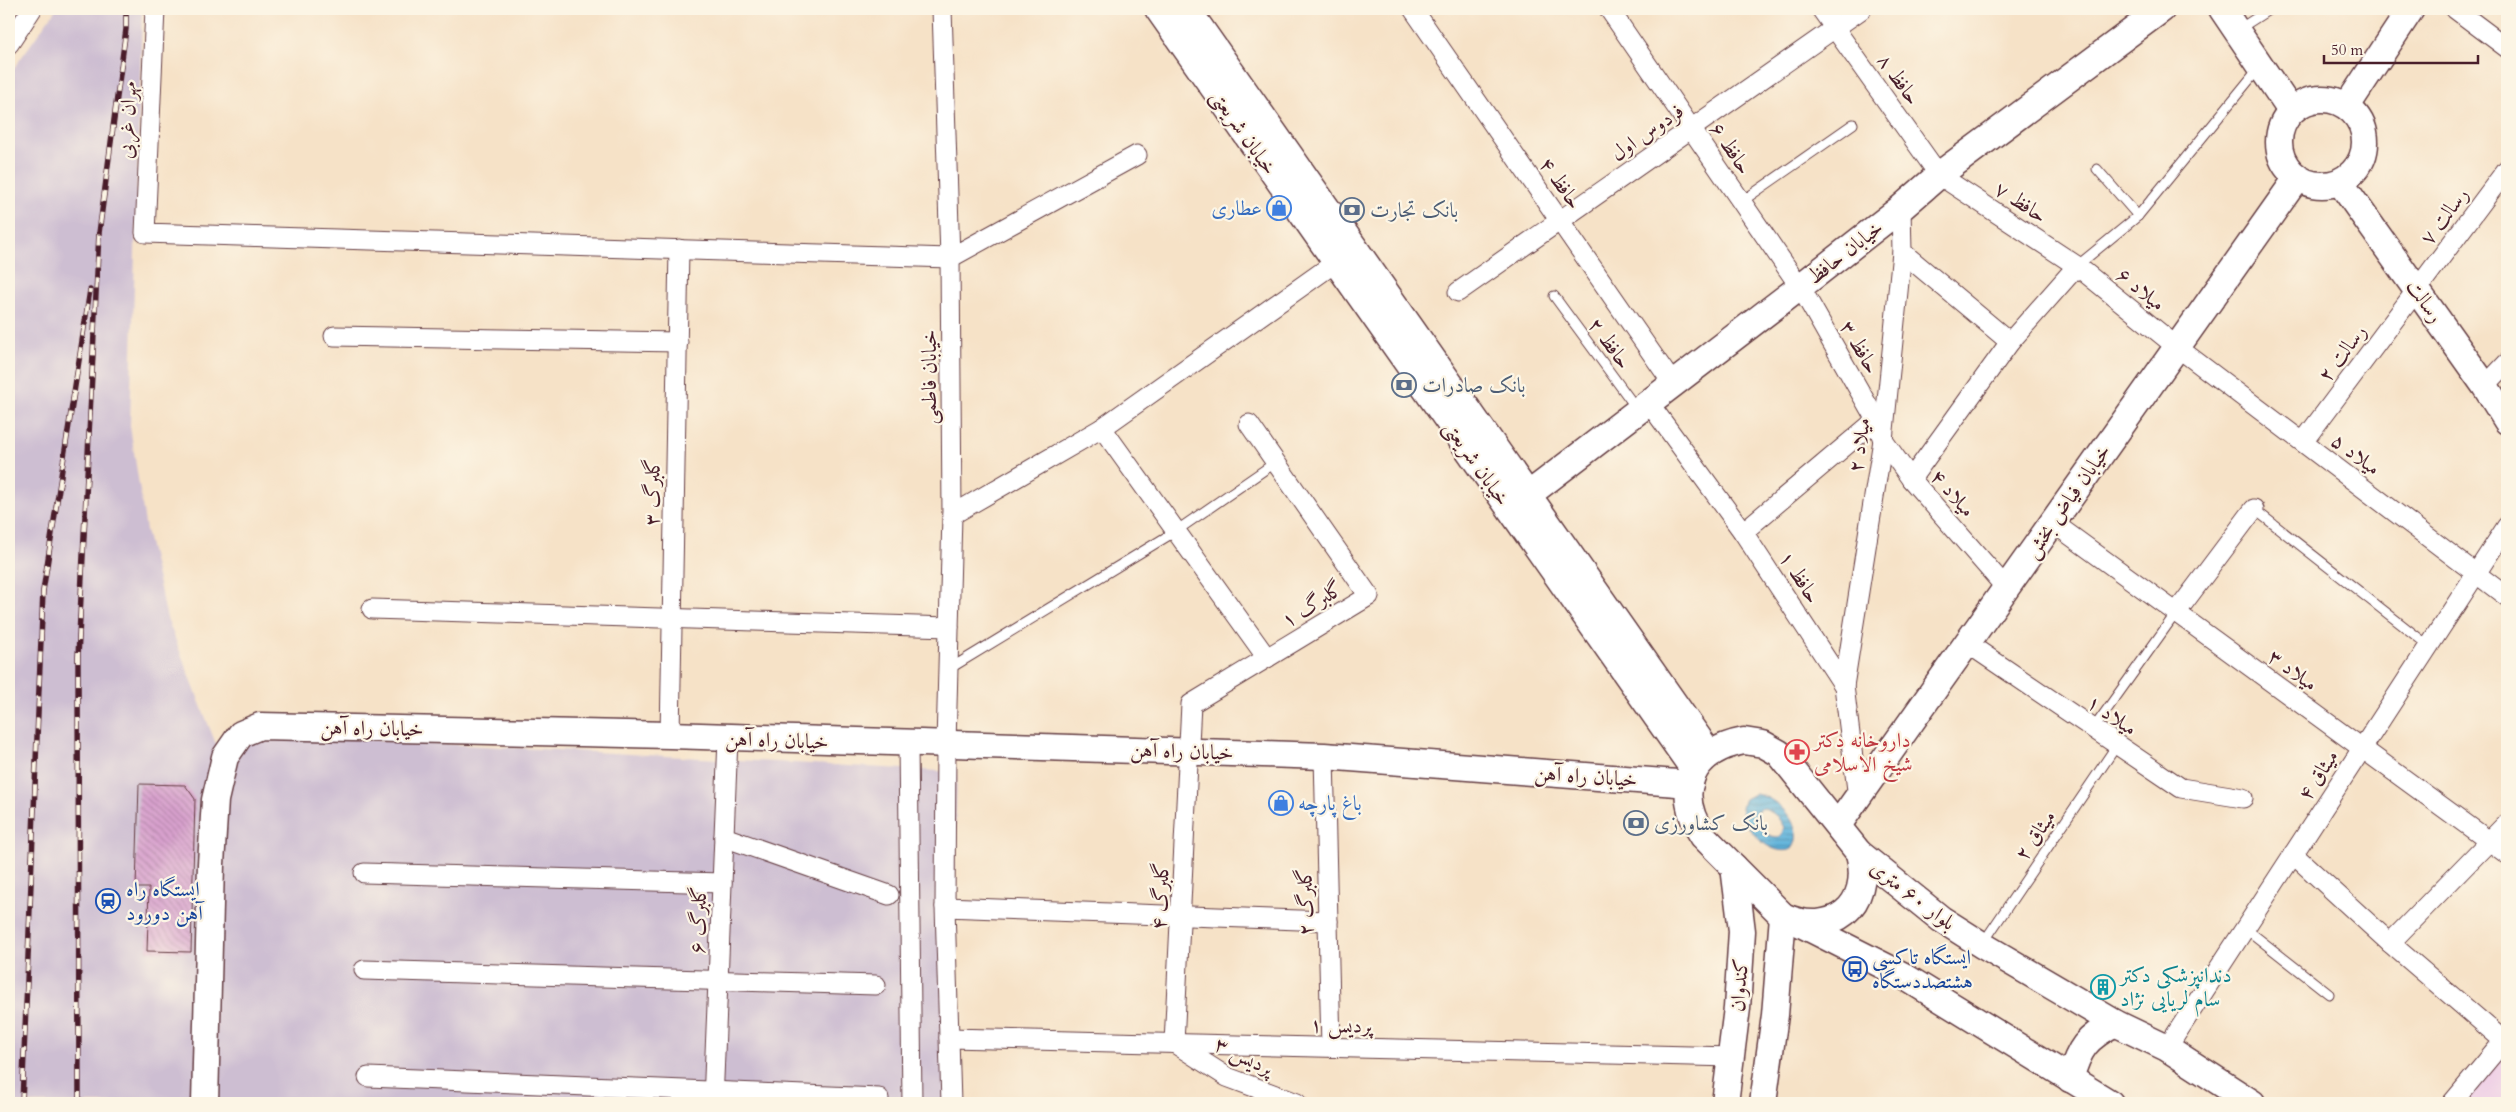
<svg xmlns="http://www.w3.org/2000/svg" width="2516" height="1112" font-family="Cardo,Amiri,serif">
  <defs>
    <pattern id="water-rules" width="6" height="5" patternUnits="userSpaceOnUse" patternTransform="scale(1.25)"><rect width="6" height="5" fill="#5fb3db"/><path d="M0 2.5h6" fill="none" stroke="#5091b2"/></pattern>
    <pattern id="building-back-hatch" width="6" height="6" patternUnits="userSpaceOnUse" patternTransform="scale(1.25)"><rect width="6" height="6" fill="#d8a1ce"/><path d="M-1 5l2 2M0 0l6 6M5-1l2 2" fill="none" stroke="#b183a7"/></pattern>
  </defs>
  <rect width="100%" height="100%" fill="#fcf5e5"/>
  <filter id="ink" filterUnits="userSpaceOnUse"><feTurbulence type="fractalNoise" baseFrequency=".02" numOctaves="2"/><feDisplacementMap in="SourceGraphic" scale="10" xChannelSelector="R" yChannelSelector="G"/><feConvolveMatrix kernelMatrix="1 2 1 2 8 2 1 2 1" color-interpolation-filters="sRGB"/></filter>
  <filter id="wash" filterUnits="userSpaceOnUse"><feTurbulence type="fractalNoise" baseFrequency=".0096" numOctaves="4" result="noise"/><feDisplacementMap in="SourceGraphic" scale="20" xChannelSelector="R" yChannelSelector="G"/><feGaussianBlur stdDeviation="1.12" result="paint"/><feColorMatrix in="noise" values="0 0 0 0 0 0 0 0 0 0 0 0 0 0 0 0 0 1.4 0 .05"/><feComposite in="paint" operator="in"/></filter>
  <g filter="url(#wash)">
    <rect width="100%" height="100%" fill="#f6e2c7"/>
    <!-- built -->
    <path fill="#efd0e6" d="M2507,1051V1103H2461Z"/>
    <!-- industrial -->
    <path fill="#cdbed2" d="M56,9H142L130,426L146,530L167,618L226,770L247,742L267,734L957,772L947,1103H9V75Z"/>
    <!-- water -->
    <path fill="url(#water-rules)" stroke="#546983" fill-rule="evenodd" d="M1754,794C1776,795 1808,828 1792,849C1770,858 1743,828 1741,807L1745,799ZM1763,808L1777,816L1784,827L1781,836C1769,841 1752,824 1755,812Z"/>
    <g id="blocks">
      <!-- building -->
      <path fill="url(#building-back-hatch)" d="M139,784L185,785L195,799L191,952L147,951L149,888H136Z"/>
    </g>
  </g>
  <g filter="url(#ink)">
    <use href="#blocks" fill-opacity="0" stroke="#643c42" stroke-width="1"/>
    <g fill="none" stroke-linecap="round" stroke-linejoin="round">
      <defs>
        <g id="lane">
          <path d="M2239,29L2270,9"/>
          <path d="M2097,169L2138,216"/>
          <path d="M1741,202L1853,124"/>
          <path d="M2077,266L2138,216L2259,68"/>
          <path d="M1554,296L1637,409"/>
          <path d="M2254,509L2429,646"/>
          <path d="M949,669L1176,531L1276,462"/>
          <path d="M2093,729L2176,613"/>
          <path d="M2245,928L2329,994"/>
          <path d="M1983,943L2117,745"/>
        </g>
        <g id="street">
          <path d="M155,9L145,233L950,258L1137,155"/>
          <path d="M942,9L950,258L952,515L946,744L945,907L951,1103"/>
          <path d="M1413,9L1673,384"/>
          <path d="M1609,9L1800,287"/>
          <path d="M1821,9L1939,175L2077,266L2177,347L2507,597"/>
          <path d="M2455,9L2507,48"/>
          <path d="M9,44L32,9"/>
          <path d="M1902,252L2010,342"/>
          <path d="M1458,292L1862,9"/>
          <path d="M1805,295L1876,420L1883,440L1911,479L2006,588"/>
          <path d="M334,336L678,342"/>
          <path d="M2485,386L2507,363"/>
          <path d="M1649,403L1743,532L1844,686L1858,798"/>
          <path d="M1249,424L1369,596L1191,704L1174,1043L1227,1077L1297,1103"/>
          <path d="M1102,428L1267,658"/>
          <path d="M2303,442L2507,169"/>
          <path d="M1911,479L2010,342L2077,266"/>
          <path d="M952,515L1102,428L1336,262"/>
          <path d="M2052,522L2507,854"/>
          <path d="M1743,532L1876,420"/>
          <path d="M372,609L949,627"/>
          <path d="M2176,613L2254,509"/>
          <path d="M1967,643L2181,788L2243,798"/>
          <path d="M1844,686L1883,440L1902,252L1901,208"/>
          <path d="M670,735L679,249"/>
          <path d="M908,744L912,1103"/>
          <path d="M1324,756L1331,1047"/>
          <path d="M724,837L889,895"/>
          <path d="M2293,854L2390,943L2504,1041"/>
          <path d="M364,873L722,883"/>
          <path d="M945,907L1328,921"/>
          <path d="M2390,943L2507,823"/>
          <path d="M364,970L876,985"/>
          <path d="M949,1038L1732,1057"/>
          <path d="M2167,1048L2507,526"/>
          <path d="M368,1077L879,1098"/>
          <path d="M713,1102L728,739"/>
          <path d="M2452,1103L2507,1037"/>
        </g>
        <g id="secondary">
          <path d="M1158,9L1694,770"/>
          <path d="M1187,9L1709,753"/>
          <path d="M2222,9L2291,111"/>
          <circle cx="2322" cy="142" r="43"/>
          <path d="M2347,106L2411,9"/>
          <path d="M2340,182L2485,386L2507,421"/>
          <path d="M1528,495L1800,287L1901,208L1939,175L2162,9"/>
          <path d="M1744,741L1763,744L1779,753L1859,853C1873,906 1832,938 1783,916L1703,836C1673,791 1691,751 1744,741Z"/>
          <path d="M1838,825L2297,178"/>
          <path d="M1859,853L1941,919L1982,945L2115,1023L2167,1048L2252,1103"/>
          <path d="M1801,924L1902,975L2110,1103"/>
          <path d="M2070,1079C2079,1048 2086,1038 2115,1023"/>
          <path d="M205,1103L211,864L215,800L225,757L241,734L260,726L670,735L1324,756L1690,784"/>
          <path d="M1725,1103L1737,1008L1742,931L1734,867"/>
          <path d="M1763,1103L1775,1015L1783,916"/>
        </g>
      </defs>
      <!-- lane casing -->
      <use href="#lane" stroke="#643c42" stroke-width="11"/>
      <!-- street casing -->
      <use href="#street" stroke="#643c42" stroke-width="21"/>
      <!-- secondary casing -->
      <use href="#secondary" stroke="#643c42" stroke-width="29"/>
      <!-- lane -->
      <use href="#lane" stroke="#fff" stroke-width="9"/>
      <!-- street -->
      <use href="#street" stroke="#fff" stroke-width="19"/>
      <!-- secondary -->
      <use href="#secondary" stroke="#fff" stroke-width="26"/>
      <defs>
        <g id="rail">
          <path d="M22,1103L43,591L90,290"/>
          <path d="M79,1103L78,657L99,233L126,29V9"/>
        </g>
      </defs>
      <!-- rail casing -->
      <use href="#rail" stroke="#4a1f2b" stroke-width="5.5"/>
      <!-- rail -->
      <use href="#rail" stroke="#fcf5e5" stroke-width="4" stroke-dasharray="11" stroke-linecap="butt"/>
    </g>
  </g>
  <!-- icons -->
  <defs>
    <symbol id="shop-ring" viewBox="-11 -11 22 22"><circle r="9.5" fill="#fcf5e5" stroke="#3f7fe0" stroke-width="1.5"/><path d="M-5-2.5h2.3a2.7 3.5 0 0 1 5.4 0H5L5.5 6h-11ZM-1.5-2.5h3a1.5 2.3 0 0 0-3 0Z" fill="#3f7fe0"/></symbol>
    <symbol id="bank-ring" viewBox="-11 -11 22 22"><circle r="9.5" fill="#fcf5e5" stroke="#5c6f8a" stroke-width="1.5"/><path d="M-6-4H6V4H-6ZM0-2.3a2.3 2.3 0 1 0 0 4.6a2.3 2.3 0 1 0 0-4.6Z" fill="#5c6f8a"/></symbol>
    <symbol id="pharmacy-ring" viewBox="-11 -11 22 22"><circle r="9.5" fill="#fcf5e5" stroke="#e0444e" stroke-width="1.5"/><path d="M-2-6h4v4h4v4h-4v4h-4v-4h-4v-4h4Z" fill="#e0444e"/></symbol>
    <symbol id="station-ring" viewBox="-11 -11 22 22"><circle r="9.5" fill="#fcf5e5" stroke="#1a4fb4" stroke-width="1.5"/><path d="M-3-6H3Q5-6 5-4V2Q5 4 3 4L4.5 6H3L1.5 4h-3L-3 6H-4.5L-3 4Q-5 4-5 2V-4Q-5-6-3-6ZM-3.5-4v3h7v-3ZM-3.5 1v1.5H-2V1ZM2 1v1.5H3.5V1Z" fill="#1a4fb4"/></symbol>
    <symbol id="bus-ring" viewBox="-11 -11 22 22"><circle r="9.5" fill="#fcf5e5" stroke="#1a4fb4" stroke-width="1.5"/><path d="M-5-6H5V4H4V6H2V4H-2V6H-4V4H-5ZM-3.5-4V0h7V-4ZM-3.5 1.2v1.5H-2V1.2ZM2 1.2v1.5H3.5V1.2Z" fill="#1a4fb4"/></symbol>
    <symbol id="building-ring" viewBox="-11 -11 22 22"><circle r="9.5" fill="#fcf5e5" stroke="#0f9aa8" stroke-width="1.5"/><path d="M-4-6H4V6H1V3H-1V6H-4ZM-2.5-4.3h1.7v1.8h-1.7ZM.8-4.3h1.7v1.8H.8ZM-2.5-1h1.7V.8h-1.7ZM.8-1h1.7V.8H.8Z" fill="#0f9aa8"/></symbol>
  </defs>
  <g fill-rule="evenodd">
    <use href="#shop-ring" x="1265" y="194" width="28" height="28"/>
    <use href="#bank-ring" x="1338" y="196" width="28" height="28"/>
    <use href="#bank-ring" x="1390" y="371" width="28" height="28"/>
    <use href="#pharmacy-ring" x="1783" y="738" width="28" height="28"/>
    <use href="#shop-ring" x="1267" y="789" width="28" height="28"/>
    <use href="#bank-ring" x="1622" y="809" width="28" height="28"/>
    <use href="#station-ring" x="94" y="887" width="28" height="28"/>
    <use href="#bus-ring" x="1841" y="955" width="28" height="28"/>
    <use href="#building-ring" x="2089" y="973" width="28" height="28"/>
  </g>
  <g text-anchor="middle" stroke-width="4.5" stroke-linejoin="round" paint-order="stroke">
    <!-- street labels -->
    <g font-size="21" fill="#4a1f2b" stroke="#fcf5e5">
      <text transform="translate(1899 79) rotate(54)" y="7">حافظ ۸</text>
      <text transform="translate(127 120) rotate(-87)" y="7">مهران غربی</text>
      <text transform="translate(1244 132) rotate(55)" y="7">خیابان شریعتی</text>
      <text transform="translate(1647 132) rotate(-35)" y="7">فردوس اول</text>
      <text transform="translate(1731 148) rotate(56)" y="7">حافظ ۶</text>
      <text transform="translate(1561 183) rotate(55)" y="7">حافظ ۴</text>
      <text transform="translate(2021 202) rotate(33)" y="7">حافظ ۷</text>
      <text transform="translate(2444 216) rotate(-53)" y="7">رسالت ۷</text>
      <text transform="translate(1845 252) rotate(-38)" y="7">خیابان حافظ</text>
      <text transform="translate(2141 289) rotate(39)" y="7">میلاد ۶</text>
      <text transform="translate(2425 301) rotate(55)" y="7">رسالت</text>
      <text transform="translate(1610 343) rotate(54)" y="7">حافظ ۲</text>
      <text transform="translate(1860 347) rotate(60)" y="7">حافظ ۳</text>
      <text transform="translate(2342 353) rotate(-53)" y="7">رسالت ۲</text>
      <text transform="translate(929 377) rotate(-90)" y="7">خیابان فاطمی</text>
      <text transform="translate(1859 445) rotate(-82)" y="7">میلاد ۲</text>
      <text transform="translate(2356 454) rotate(37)" y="7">میلاد ۵</text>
      <text transform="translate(1477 463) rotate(55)" y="7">خیابان شریعتی</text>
      <text transform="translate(652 492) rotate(-89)" y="7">گلبرگ ۳</text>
      <text transform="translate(1953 493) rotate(49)" y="7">میلاد ۴</text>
      <text transform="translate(2067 501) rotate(-55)" y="7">خیابان فیاض بخش</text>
      <text transform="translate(1800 577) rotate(57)" y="7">حافظ ۱</text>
      <text transform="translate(1312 604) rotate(-32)" y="7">گلبرگ ۱</text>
      <text transform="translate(2293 670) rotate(36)" y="7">میلاد ۳</text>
      <text transform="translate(2112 715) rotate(34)" y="7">میلاد ۱</text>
      <text transform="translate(372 728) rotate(1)" y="7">خیابان راه آهن</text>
      <text transform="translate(777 740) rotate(2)" y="7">خیابان راه آهن</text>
      <text transform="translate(1182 751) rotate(2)" y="7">خیابان راه آهن</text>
      <text transform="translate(2318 775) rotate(-57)" y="7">میثاق ۴</text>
      <text transform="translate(1586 776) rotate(4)" y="7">خیابان راه آهن</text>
      <text transform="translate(2035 835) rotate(-56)" y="7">میثاق ۲</text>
      <text transform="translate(1913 895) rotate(37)" y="7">بلوار ۶۰ متری</text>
      <text transform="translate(1160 896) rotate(-87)" y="7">گلبرگ ۴</text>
      <text transform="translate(1305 902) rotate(-91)" y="7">گلبرگ ۲</text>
      <text transform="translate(698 920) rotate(-88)" y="7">گلبرگ ۶</text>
      <text transform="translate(1739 985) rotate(-86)" y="7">کندوان</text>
      <text transform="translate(1341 1025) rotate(1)" y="7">پردیس ۱</text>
      <text transform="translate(1244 1056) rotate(26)" y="7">پردیس ۳</text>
    </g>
    <!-- shop labels -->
    <g font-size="21" fill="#366cbe" stroke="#fcf5e5" text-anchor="end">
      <text x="1262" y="215">عطاری</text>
      <text x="1298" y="810" text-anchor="start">باغ پارچه</text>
    </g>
    <!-- service labels -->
    <g font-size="21" fill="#4e5e75" stroke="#fcf5e5" text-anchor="start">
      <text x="1370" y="217">بانک تجارت</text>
      <text x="1422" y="392">بانک صادرات</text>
      <text x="1654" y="830">بانک کشاورزی</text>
    </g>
    <!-- health labels -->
    <g font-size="21" fill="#be3a42" stroke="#fcf5e5" text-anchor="start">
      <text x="1814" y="747">داروخانه دکتر<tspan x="1814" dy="24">شیخ الاسلامی</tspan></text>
    </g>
    <!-- transit labels -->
    <g font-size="21" fill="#164399" stroke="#fcf5e5" text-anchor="start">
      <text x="126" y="896">ایستگاه راه<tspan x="126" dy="24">آهن دورود</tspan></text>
      <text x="1872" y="964">ایستگاه تاکسی<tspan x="1872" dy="24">هشتصددستگاه</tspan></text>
    </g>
    <!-- culture labels -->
    <g font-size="21" fill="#0d838f" stroke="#fcf5e5" text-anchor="start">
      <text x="2120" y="982">دندانپزشکی دکتر<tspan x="2120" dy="24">سام لریایی نژاد</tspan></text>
    </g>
  </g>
  <!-- margin -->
  <rect width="2516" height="1112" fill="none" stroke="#fcf5e5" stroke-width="30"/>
  <!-- scale -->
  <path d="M2324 55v8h154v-8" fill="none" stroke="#4a1f2b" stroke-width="2.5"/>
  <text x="2331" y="55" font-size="15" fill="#4a1f2b" stroke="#fcf5e5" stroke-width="4" paint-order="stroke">50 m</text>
</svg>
